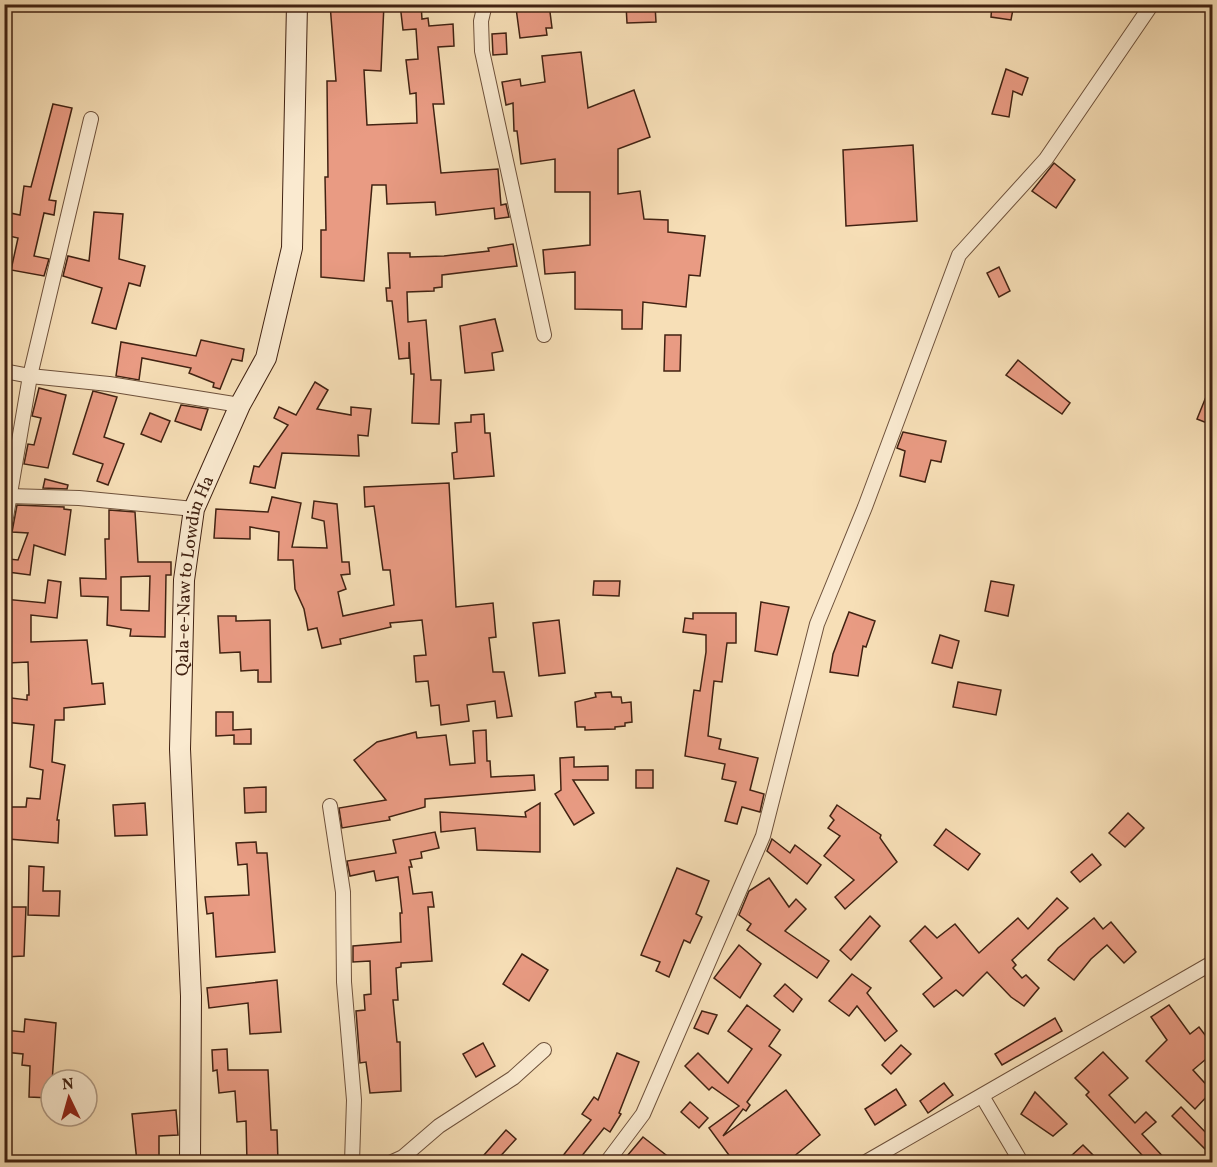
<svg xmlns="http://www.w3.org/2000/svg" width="1217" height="1167" font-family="Vollkorn,serif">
  <rect width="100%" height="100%" fill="#f7dfb7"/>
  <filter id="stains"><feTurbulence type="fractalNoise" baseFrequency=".00333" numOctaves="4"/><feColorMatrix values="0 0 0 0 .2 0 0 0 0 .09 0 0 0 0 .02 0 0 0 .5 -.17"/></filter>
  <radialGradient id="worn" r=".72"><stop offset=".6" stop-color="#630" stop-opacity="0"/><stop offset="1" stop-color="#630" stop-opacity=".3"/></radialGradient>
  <!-- building -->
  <g fill="#e99b83" stroke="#412212" stroke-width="1.5" fill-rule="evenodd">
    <path d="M330,4H384L381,71L364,70L367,125L417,123L416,93L410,94L406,60L418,59L416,29L403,30L400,4H421L422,19L428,18L429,26L453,24L454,46L438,47L444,104H433L441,173L498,169L501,205L506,204L509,217L495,219L494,208L436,215L435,202L387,204L386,185H372L364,281L321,277V230H326L325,177H328L327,81H336Z"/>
    <path d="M549,4L552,28H546L547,35L520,38L516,8Z"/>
    <path d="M992,4H1014L1011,20L991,17Z"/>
    <path d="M626,5H655L656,22L627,23Z"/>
    <path d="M506,33L507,54L493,55L492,34Z"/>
    <path d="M581,52L588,108L634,90L650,137L618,149V194L640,191L644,219L668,220V232L705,236L700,276L689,275L686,307L643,302L642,329H622V310L575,309V272L545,274L543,250L590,245V192H555V159L521,164L517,131H514L513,103L506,105L502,82L520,79L521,86L545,82L542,56Z"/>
    <path d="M1006,69L1028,78L1022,95L1013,91L1009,117L992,114Z"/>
    <path d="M53,104L72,108L49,200L56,201L54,215L44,213L34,256L49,259L44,276L11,270L18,238L5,235L10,213L20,215L24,186L31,187Z"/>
    <path d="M913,145L917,221L846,226L843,150Z"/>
    <path d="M1054,163L1075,180L1056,208L1032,191Z"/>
    <path d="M94,212L123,214L119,259L145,266L140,286L129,283L116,329L92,323L102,288L63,276L68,256L89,261Z"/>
    <path d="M513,244L517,266L442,275V287L434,288V291L407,292L408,322L426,320L431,380H441L439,424L412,423L414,374H411L409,342V358L399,359L392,301H387L386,288H390L388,253H410V257L444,256L489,251L488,248Z"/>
    <path d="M999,267L1010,291L999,297L987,273Z"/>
    <path d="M495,319L503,351L492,353L494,370L465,373L460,326Z"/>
    <path d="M665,335H681L680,371H664Z"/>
    <path d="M201,340L244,349L242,361L232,359L220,389L213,387L214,383L189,373L191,368L142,358L139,380L116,376L121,342L196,356Z"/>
    <path d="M1018,360L1070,403L1062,414L1006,375Z"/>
    <path d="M315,382L328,390L317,409L351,415V407L371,409L368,436L358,435L359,456L282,453L275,488L250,483L254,466L259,467L288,425L274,418L279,407L296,415Z"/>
    <path d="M1212,382V425L1197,419Z"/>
    <path d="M39,388L66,395L48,468L24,464L28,444L34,445L41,418L32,416Z"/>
    <path d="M93,391L117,397L104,437L124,444L108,485L97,481L103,464L73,454Z"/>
    <path d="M181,405L208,409L201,430L175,421Z"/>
    <path d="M150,413L170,421L161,442L141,434Z"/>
    <path d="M484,414L485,433H490L494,476L454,479L452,453L457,452L455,423L471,422V415Z"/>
    <path d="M903,432L946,441L941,462L931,460L925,482L900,476L905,451L897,448Z"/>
    <path d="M45,479L68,485L67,489L43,488Z"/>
    <path d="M449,483L456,607L493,603L496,637L489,638L493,672H504L512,716L497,718L495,701L467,705L469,721L441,725L439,705L431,706L428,681L416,682L414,656L426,655L422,620L390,623L391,627L340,639L341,644L322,648L317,628L308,630L304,609L295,589L293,560H278L279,532L250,527V539L214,538L216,509L268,512L272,497L301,503L292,547L327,548L324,521L312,518L314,501L337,504L342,562H349L350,574L341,575L346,589L338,592L343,616L394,605L390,570H383L374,506L365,507L364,487Z"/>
    <path d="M17,505L64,507V509L71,510L65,555L34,545L30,575L8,572L9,559L18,560L28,533L12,532Z"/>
    <path d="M109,510L135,512L138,562H171V575H166L165,637L130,636L131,629L107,625L108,597L81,596L80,578L106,579L105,539H109ZM150,576L149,611L121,610V577Z"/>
    <path d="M48,580L61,582L57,618L31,615V642L87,640L92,684L103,683L105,704L64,708V720H55L52,762L65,765L57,820H59L58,843L8,839L10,807H26L27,798L40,799L43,770L30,767L34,725L4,722V697L27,700V695H29L28,662L8,663L4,599L45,603Z"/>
    <path d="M594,581H620L619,596L593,595Z"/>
    <path d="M991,581L1014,585L1008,616L985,611Z"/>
    <path d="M761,602L789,607L777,655L755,651Z"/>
    <path d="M849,612L875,621L866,647L863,646L858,676L830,672L833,654Z"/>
    <path d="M693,613H736V643H727L722,682L714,681L708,736L721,739L719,749L758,758L750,790L764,794L760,812L742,807L737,824L725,821L736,782L722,779L725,764L685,756L694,690L700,691L706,652V635L683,632L685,618L693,619Z"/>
    <path d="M218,616H236V621L270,620L271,682H258V670L241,671L240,652L220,653Z"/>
    <path d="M559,620L565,673L539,676L533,623Z"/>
    <path d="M940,635L959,641L952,668L932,663Z"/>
    <path d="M958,682L1001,690L996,715L953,707Z"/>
    <path d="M611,692L612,697H621L622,703L631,702L632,722L625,723V726L615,727V729L585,730V727H577L575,702L596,697L595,693Z"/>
    <path d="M216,712H233V730L251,729V744H234V735L216,736Z"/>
    <path d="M486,730L487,761H490L491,777L534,775L535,790L425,799V807L389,817L390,820L342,828L339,808L386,800L354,760L377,742L416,732L417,738L446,735L450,765L475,763L473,731Z"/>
    <path d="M574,757V767L608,766V780H573L594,813L574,825L555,794L561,790L560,758Z"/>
    <rect x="636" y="770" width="17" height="18"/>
    <path d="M266,787V812L245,813L244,788Z"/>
    <path d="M145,803L147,835L115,836L113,805Z"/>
    <path d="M540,803V852L477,850L475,828L441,832L440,812L526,817L525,812Z"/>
    <path d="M837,805L881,835L880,838L897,862L845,909L835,897L854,880L824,856L840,836L828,828L834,820L830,816Z"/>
    <path d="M1128,813L1144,828L1125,847L1109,833Z"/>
    <path d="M946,829L980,854L968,870L934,845Z"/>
    <path d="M435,832L439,848L421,852L422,858L410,860L412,867H409L413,894L432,892L434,907H428L432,961L401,963V967L396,968L398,1000H393L397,1042H400L401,1091L370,1093L366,1062L360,1063L356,1011L365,1010L364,995L371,994L370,961L353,962V946L401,942L400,913H402L398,877L376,881L374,871L350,876L347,861L396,853L393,840Z"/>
    <path d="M772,839L790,853L795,845L821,865L807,884L767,851Z"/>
    <path d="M256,842L257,853H267L275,952L216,957L213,913L207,914L205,897L249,895L247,864L238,865L236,843Z"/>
    <path d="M1092,854L1101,865L1080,882L1071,872Z"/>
    <path d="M29,866L44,867L43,891H60L59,916L28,915Z"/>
    <path d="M677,868L709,881L696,914L702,917L690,943L684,940L669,977L656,971L660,962L641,955Z"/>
    <path d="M769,878L789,907L796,899L806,909L785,931L829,961L817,978L747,930L751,924L739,915L749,891Z"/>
    <path d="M1057,898L1068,908L1012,960L1016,965L1013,968L1022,978L1026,975L1039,988L1024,1006L1011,997L987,972L963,996L956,990L934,1007L923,994L942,978L910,941L925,926L937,938L955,924L979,953L1018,918L1028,929Z"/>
    <path d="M4,907H26L24,956L4,957Z"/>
    <path d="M870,916L880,926L851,960L840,950Z"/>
    <path d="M1094,918L1103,929L1111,922L1136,952L1124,963L1107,945L1091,959L1074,980L1048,960L1058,948Z"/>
    <path d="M739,945L761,964L740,998L714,978Z"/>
    <path d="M522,954L548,970L529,1001L503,984Z"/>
    <path d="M852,974L871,988L867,993L897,1031L885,1041L857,1006L849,1016L829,1001Z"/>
    <path d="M277,980L281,1032L250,1034L248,1003L209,1008L207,988Z"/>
    <path d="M785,984L802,999L793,1012L774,996Z"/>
    <path d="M747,1005L780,1030L769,1046L781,1055L747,1102L750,1105L746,1111L743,1109L723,1136L786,1090L820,1135L787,1162H734L709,1128L739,1106L712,1087L709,1090L685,1066L698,1053L728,1083L752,1049L728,1031Z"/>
    <path d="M1169,1005L1190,1034L1199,1027L1212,1044V1054L1193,1070L1212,1091L1195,1109L1146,1061L1167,1040L1151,1017Z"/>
    <path d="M702,1011L717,1015L708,1034L694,1028Z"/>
    <path d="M1055,1018L1062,1031L1002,1065L995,1054Z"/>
    <path d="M25,1019L56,1023L51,1098L29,1097L30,1066L22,1065L23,1054L4,1052V1030L24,1032Z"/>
    <path d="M483,1043L495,1066L476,1077L463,1054Z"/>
    <path d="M901,1045L911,1054L891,1074L882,1065Z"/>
    <path d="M227,1049L228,1070H268L271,1130H277L278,1162H247L246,1121L237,1122L235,1091L219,1093L217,1070L213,1071L212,1050Z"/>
    <path d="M1103,1052L1128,1078L1109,1095L1135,1123L1146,1112L1156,1122L1142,1134L1168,1162H1131L1142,1155L1086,1095L1089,1092L1075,1078Z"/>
    <path d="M617,1053L639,1062L619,1113L621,1114L610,1132L604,1128L577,1162H558L591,1120L582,1114L594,1097L598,1100Z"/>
    <path d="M944,1083L953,1095L928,1113L920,1101Z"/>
    <path d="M896,1089L906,1105L875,1125L865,1109Z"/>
    <path d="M1035,1092L1067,1124L1053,1136L1021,1114Z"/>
    <path d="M690,1102L708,1118L699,1128L681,1112Z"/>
    <path d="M1181,1107L1212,1139L1205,1149L1172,1116Z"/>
    <path d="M176,1110L178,1135L159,1136V1162H137L132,1114Z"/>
    <path d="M506,1130L516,1139L495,1162H492L484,1155Z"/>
    <path d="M643,1137L675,1162H622Z"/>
    <path d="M1083,1145L1100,1162H1077L1071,1156Z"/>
  </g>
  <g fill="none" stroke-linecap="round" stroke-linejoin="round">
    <defs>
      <g id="street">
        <path d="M485,4L481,21L482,51L544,335"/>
        <path d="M4,371L30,376L109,384L240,405"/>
        <path d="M8,496L79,498L194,509"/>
        <path d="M4,529L30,376L91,119"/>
        <path d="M330,806L343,892L344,982L354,1100L352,1162"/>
        <path d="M982,1096L1021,1162"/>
        <path d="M392,1162L403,1157L439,1126L513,1078L544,1050"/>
        <path d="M607,1162L643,1114L763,836L817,624L865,507L959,255L1046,159L1152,4"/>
        <path d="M866,1162L1212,963"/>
      </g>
      <g id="secondary">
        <path id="s1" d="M190,1162L191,996L180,749L184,580L194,509L240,405L266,358L292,248L297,4"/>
      </g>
    </defs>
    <!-- street casing -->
    <use href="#street" stroke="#6e513b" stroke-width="16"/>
    <!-- secondary casing -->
    <use href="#secondary" stroke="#412212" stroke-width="22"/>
    <!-- street -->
    <use href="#street" stroke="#faead0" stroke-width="14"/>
    <!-- secondary -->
    <use href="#secondary" stroke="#faead0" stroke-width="20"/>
  </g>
  <g text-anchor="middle" stroke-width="6" stroke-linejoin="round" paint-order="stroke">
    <!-- street labels -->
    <g font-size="18" fill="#412212" stroke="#faead0">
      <text dy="6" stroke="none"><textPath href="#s1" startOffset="588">Qala-e-Naw to Lowdin Ha</textPath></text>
    </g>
  </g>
  <!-- margin -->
  <rect width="1217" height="1167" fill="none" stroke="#f7dfb7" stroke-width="24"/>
  <rect x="6" y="6" width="1205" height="1155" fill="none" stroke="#412212" stroke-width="3"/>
  <rect x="12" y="12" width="1193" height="1143" fill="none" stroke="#412212" stroke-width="1.5"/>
  <!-- north arrow -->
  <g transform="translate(69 1098) rotate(355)"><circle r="28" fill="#faead0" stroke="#b09a84" stroke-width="1.5"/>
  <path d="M0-4.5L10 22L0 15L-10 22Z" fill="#8f2418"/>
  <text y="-9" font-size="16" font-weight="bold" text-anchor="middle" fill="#412212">N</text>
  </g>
  <rect width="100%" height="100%" filter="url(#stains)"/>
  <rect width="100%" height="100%" fill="url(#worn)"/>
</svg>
